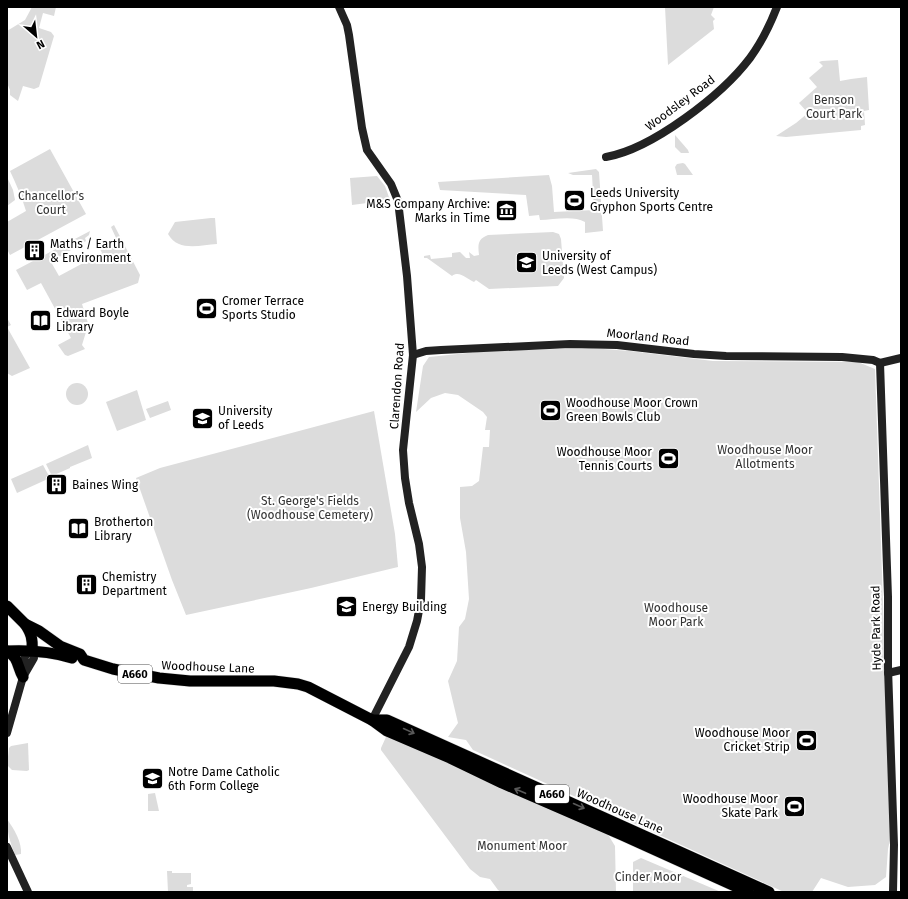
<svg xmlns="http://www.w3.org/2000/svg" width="908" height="899" font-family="'Fira Sans',sans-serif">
  <rect width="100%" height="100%" fill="#fff"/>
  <!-- green -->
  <g fill="#dcdcdc">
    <path d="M32,7H56L54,16L43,13L39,28L51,32L54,36L39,87L34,89L23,86L18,101L10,95V90L7,83V31L25,20Z"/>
    <path d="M665,7H714L711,15L715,19L713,21L714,29L668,65Z"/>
    <path d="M838,60L840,81L851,79L867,77L869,110L864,111L865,125L861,126V130L786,137L776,136L796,123L808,113L799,103L817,87L809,78L823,66L819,62L822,61Z"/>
    <path d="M675,135L688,150L689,153H681L675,147Z"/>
    <path d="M50,149L86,214L10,255L7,249V222L26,211C22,197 16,184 10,171Z"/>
    <path d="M683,163L685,164L693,175H677L675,167L677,164Z"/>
    <path d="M596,169L599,172L603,231L585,233V222C573,215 553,220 540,220L539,215L529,216L526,195L440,190L438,182L549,175L552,186L554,212L594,210L592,175H573L568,173Z"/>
    <path d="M377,176L385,186L390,200L352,205L350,178Z"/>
    <path d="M7,177L13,190L15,200L7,206Z"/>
    <path d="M211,218H215L217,244C200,245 178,252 168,234L175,222Z"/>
    <path d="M114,225L140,275L138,283L82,304L88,323L85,325L86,332L82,345L85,349L68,356L65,355L58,345L71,338L41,283L27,290L16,270L90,231L89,235L85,238L86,241L51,262L59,276L102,253L98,245L101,243L104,247L117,240L111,227Z"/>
    <path d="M553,232L559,234L561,239L564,278L558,286L489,289L476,280L474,282C467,279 459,270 452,276L427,258H424V256L430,255L431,259L452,257V253L460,252L466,258H470L469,252L474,256L479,255C478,246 477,239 488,235Z"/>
    <path d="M7,318L11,325L7,327L30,368L12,376L7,373Z"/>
    <path d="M590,348L630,351L713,361L858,362L875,369L891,835L888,849L886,877L875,885L848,887L821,878L812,892H784L473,750L466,740L448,737L458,723L448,681L457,661L459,627L465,619L469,599L466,552L460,518V487L472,486L479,481L483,447H489L490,430H485L487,417L483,412L458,395L445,393L431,398L416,412L423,366L429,357L487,351Z"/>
    <circle cx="77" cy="394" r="11"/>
    <path d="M137,390L146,420L117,431L106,402Z"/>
    <path d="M168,401L171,410L150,418L146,409Z"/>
    <path d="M374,411L395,534L398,567L311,588L186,615L172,580L136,478L160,468Z"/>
    <path d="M88,445L92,458L70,467V468L52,476L46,464Z"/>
    <path d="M43,465L50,478L17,493L11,479Z"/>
    <path d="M388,736L607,833L615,846L616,892H501L498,890L490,879L480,877L470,869L381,750V748L386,737Z"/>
    <path d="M28,743L29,770L27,771L12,770L7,765L9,748L11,746Z"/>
    <path d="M155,793L159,811H148V794Z"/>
    <path d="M7,819C14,829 22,842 21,854L15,855C10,842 7,833 7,819Z"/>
    <path d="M641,858L721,892H633V862Z"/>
    <path d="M167,871H172V873H191V884L187,885V887H193V891L168,892Z"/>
  </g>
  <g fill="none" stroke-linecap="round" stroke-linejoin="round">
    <defs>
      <g id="highway">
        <path d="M7,606L25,624L39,631L60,646L80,654L84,660L113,669L159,678L190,681H274L298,684L308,687L372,720L387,731L450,758L502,783L622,835L748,892"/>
        <path d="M25,624C31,633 33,639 32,650"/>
        <path d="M7,651C29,650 50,651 72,658"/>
        <path d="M7,651C19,657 17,667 23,677"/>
        <path d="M372,720H387L769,892"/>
      </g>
    </defs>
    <!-- highway casing -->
    <use href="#highway" stroke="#dbdbdb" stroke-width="12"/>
    <!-- secondary -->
    <g stroke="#222" stroke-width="8">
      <path d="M339,7L347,25L349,35L362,128L367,150L391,184L398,201L407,276L413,355L403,450L405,478L409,503L419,544L422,567L421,600L417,621L409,647L372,720"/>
      <path d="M606,157C652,149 722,95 750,58C761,43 770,25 777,7"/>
      <path d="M413,355L426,351L441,350L570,344L617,345L694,354L726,356L842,357L873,360L880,363"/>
      <path d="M880,363L888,597V668L894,845L893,892"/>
      <path d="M880,363L901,358"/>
      <path d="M888,673L901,670"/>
      <path d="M7,733L23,677L34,658L32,650L25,656L23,674"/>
      <path d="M7,847L28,892"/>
    </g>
    <!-- highway -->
    <use href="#highway" stroke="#000" stroke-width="11"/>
  </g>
  <!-- one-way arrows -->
  <defs><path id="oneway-shaft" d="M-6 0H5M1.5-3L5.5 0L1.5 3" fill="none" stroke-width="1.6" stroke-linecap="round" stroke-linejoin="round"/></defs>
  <g stroke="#595959">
    <use href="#oneway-shaft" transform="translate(409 731) rotate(25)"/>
    <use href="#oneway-shaft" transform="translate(520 791) rotate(-157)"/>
    <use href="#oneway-shaft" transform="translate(579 806) rotate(24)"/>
  </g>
  <!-- icons -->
  <defs>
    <symbol id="stadium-square" viewBox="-11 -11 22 22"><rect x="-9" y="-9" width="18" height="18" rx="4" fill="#000" stroke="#fff"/><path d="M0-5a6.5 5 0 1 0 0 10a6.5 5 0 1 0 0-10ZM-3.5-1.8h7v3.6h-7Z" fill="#fff"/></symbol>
    <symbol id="museum-square" viewBox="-11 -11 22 22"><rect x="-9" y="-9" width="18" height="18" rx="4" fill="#000" stroke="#fff"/><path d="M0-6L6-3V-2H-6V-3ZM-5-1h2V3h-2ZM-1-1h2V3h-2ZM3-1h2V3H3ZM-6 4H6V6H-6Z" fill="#fff"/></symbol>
    <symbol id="building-square" viewBox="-11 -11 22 22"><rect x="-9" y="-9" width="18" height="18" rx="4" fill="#000" stroke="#fff"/><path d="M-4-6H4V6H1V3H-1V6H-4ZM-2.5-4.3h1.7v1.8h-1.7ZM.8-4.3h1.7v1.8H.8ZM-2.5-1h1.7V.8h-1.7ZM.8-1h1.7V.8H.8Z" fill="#fff"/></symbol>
    <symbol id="university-square" viewBox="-11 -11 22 22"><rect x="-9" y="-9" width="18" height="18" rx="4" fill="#000" stroke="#fff"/><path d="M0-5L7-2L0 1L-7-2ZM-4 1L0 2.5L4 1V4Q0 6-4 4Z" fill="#fff"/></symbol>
    <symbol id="library-square" viewBox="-11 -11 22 22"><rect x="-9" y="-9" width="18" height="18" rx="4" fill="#000" stroke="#fff"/><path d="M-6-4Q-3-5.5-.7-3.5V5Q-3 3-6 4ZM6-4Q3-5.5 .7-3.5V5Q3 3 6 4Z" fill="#fff"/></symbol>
    <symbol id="school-square" viewBox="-11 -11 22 22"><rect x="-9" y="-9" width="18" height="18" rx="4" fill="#000" stroke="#fff"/><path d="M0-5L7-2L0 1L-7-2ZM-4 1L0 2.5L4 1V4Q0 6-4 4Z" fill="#fff"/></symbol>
  </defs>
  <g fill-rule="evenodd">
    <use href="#stadium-square" x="562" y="188" width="25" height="25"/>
    <use href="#museum-square" x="494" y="198" width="25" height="25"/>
    <use href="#building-square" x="22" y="238" width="25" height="25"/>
    <use href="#university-square" x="514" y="250" width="25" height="25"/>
    <use href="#stadium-square" x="194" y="296" width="25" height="25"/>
    <use href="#library-square" x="28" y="308" width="25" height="25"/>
    <use href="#stadium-square" x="538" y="398" width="25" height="25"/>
    <use href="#university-square" x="190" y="406" width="25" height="25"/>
    <use href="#stadium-square" x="656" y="446" width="25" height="25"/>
    <use href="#building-square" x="44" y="472" width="25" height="25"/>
    <use href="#library-square" x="66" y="516" width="25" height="25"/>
    <use href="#building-square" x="74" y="572" width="25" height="25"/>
    <use href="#university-square" x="334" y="594" width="25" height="25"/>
    <use href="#stadium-square" x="794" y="728" width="25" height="25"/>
    <use href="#school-square" x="140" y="766" width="25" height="25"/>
    <use href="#stadium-square" x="782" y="794" width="25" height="25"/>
  </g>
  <g text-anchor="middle" stroke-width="4" stroke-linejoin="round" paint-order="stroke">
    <!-- shield labels -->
    <g fill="#fff" stroke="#4c4c4c" stroke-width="1">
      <rect x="118" y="665" width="34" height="18" rx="3"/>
      <rect x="535" y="785" width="34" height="18" rx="3"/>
    </g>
    <g font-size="11" font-weight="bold" fill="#000">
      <text x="135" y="678">A660</text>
      <text x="552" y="798">A660</text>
    </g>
    <!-- park labels -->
    <g font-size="12" fill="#333" stroke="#fff">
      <text x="834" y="104">Benson<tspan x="834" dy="14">Court Park</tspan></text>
      <text x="51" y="200">Chancellor's<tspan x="51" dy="14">Court</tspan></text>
      <text x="765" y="454">Woodhouse Moor<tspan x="765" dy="14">Allotments</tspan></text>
      <text x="310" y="505">St. George's Fields<tspan x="310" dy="14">(Woodhouse Cemetery)</tspan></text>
      <text x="676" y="612">Woodhouse<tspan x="676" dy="14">Moor Park</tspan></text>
      <text x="522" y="850">Monument Moor</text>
      <text x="648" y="881">Cinder Moor</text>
    </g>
    <!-- street labels -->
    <g font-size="12" fill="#000" stroke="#fff">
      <text transform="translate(680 103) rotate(-37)" y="4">Woodsley Road</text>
      <text transform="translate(648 337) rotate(6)" y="4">Moorland Road</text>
      <text transform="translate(397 386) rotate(-86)" y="4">Clarendon Road</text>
      <text transform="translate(876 628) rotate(-91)" y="4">Hyde Park Road</text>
      <text transform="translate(208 667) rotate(2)" y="4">Woodhouse Lane</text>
      <text transform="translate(620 811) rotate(24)" y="4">Woodhouse Lane</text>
    </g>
    <!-- poi labels -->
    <g font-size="12" fill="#000" stroke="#fff" text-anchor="start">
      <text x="590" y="197">Leeds University<tspan x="590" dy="14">Gryphon Sports Centre</tspan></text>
      <text x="490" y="208" text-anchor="end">M&amp;S Company Archive:<tspan x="490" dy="14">Marks in Time</tspan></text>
      <text x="50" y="248">Maths / Earth<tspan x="50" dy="14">&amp; Environment</tspan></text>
      <text x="542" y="260">University of<tspan x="542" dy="14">Leeds (West Campus)</tspan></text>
      <text x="222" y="305">Cromer Terrace<tspan x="222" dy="14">Sports Studio</tspan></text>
      <text x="56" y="317">Edward Boyle<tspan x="56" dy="14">Library</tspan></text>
      <text x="566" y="407">Woodhouse Moor Crown<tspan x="566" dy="14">Green Bowls Club</tspan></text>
      <text x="218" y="415">University<tspan x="218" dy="14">of Leeds</tspan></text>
      <text x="652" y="456" text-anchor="end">Woodhouse Moor<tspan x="652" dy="14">Tennis Courts</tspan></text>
      <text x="72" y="489">Baines Wing</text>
      <text x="94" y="526">Brotherton<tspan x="94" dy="14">Library</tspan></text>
      <text x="102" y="581">Chemistry<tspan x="102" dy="14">Department</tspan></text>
      <text x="362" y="611">Energy Building</text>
      <text x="790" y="737" text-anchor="end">Woodhouse Moor<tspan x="790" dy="14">Cricket Strip</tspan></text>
      <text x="168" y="776">Notre Dame Catholic<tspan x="168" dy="14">6th Form College</tspan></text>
      <text x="778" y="803" text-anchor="end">Woodhouse Moor<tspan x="778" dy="14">Skate Park</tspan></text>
    </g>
  </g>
  <!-- border -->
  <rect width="908" height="899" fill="none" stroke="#000000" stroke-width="16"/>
  <!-- north arrow -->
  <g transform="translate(36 36) rotate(152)" stroke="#ffffff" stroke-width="3" paint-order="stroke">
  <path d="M0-3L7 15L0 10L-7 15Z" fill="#000000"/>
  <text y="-6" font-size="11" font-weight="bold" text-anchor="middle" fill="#000000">N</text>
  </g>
</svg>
